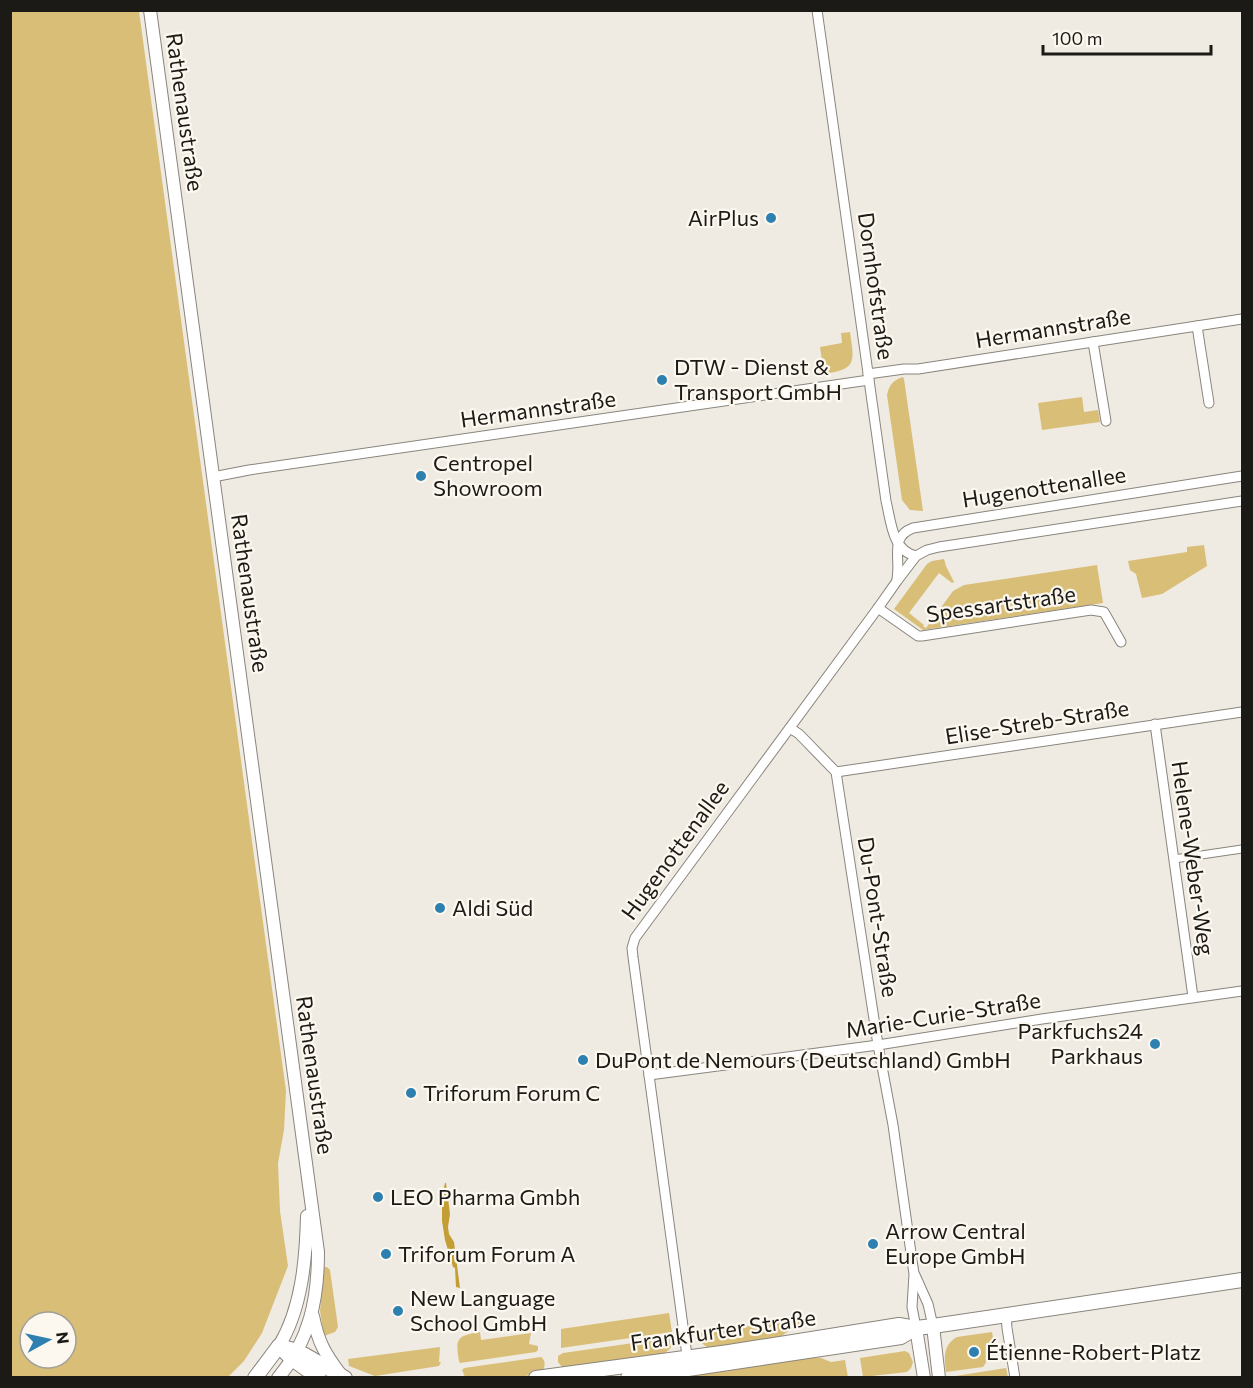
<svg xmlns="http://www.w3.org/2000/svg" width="1253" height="1388" font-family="Commissioner,sans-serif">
  <rect width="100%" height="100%" fill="#efebe2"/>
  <!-- green -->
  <g fill="#d9be78" fill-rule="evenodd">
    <path d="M10,11H139L286,1091L284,1130L278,1163L280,1211L288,1266L262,1333L244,1361L228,1377H11ZM30,1322H66V1358H30Z"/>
    <path d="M850,332C854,361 858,369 824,374L820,347L842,343L841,333Z"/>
    <path d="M903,377L904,379L923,511L910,510L902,500L887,395C889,385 893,380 903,377Z"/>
    <path d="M1082,397L1084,412L1098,410L1100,422L1042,430L1038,403Z"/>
    <path d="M1204,545L1207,566L1162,594L1142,598L1136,574L1130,570L1128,561L1187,552V547Z"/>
    <path d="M944,559L946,566L954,582L952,583L939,573L909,613L924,625L923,626L926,628L953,591L964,585L1097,565L1103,603L923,630L894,609L927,564L932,561Z"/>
    <path d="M324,1267H327L330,1270L338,1327L335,1332L324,1336L320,1311Z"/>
    <path d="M669,1313L672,1332L561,1348V1329Z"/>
    <path d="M806,1318V1324L794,1327L779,1338L708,1348L699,1341L694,1334Z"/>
    <path d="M480,1332L481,1340L531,1333L529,1344L538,1346V1350L536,1352L460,1363L459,1361C455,1338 457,1336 480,1332Z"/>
    <path d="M992,1332L995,1349L983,1367L946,1372C944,1357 943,1345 957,1337Z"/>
    <path d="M676,1337C673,1346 668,1353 660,1355L563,1368L558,1362V1356L563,1353Z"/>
    <path d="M440,1347L439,1362H441L439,1366L375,1376L349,1366L348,1359Z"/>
    <path d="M905,1351L909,1353L913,1362L911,1368L907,1372L863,1377L860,1358Z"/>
    <path d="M541,1357C546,1361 545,1365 543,1371C519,1381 491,1377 465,1377L462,1370L464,1368Z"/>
    <path d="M792,1357L821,1358L831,1362L845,1360L848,1377L670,1378Z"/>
    <path d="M1006,1368L1008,1377H949Z"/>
  </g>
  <!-- water -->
  <path fill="#c39e34" d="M445,1183H446L450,1214L448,1227L449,1234L454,1242L460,1288L456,1287L455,1268L453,1267L445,1240L442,1221V1195Z"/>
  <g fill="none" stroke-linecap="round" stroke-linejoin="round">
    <defs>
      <path id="pedestrian" d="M1174,859L1242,849"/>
      <g id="minor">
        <path d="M817,10L886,501C891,521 892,551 916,556"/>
        <path d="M1197,326L1209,403"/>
        <path d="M1093,342L1106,421"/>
        <path d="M868,374L904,369H918L1242,319"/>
        <path d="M213,477L249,470L869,380"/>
        <path d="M897,579C901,558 889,537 913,528L1242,476"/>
        <path d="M878,608L918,636H922L1091,610L1104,612L1121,642"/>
        <path d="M1155,724L1193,997"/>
        <path d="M790,728L799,734L836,772L878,1045L893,1125L914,1274L912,1307L916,1328"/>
        <path d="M836,772L1242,712"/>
        <path d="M649,1075L878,1045L1042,1019L1242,991"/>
        <path d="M915,1275L928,1304L933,1326"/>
        <path d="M1006,1315L1007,1328L1015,1378"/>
        <path d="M688,1363L633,957L632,948L635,938L878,608L897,581L916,556L927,550L939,547L1242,501"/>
      </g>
      <g id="tertiary">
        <path d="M150,10L318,1252C318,1299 310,1340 278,1378"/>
        <path d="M313,1316C318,1342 325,1354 341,1375"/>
        <path d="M933,1326L939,1378"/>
        <path d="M916,1328L924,1378"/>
        <path d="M279,1346C302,1308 306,1259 307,1216"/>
      </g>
      <g id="secondary">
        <path d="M279,1346L297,1351L305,1355L345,1378"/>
        <path d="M281,1348L292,1359L319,1378"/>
        <path d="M255,1378L279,1346"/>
        <path d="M536,1378L729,1352L899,1325L916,1328L933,1326L1242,1280"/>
        <path d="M628,1378L901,1337L916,1328"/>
      </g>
    </defs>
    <!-- pedestrian casing -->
    <use href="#pedestrian" stroke="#89857d" stroke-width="9"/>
    <!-- minor casing -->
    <use href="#minor" stroke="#89857d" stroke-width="11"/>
    <!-- tertiary casing -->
    <use href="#tertiary" stroke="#89857d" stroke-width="14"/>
    <!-- secondary casing -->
    <use href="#secondary" stroke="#89857d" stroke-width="16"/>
    <!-- pedestrian -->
    <use href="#pedestrian" stroke="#fff" stroke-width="7"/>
    <!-- minor -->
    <use href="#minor" stroke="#fff" stroke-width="9"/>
    <!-- tertiary -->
    <use href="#tertiary" stroke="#fff" stroke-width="12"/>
    <!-- secondary -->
    <use href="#secondary" stroke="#fff" stroke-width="14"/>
  </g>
  <!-- markers -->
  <g fill="#2d80b0" stroke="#fcf8ef" stroke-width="2">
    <circle cx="771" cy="218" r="6"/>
    <circle cx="662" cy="380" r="6"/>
    <circle cx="421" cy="476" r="6"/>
    <circle cx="440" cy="908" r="6"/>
    <circle cx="1155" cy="1044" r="6"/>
    <circle cx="583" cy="1060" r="6"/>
    <circle cx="411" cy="1093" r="6"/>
    <circle cx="378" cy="1197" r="6"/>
    <circle cx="873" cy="1244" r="6"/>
    <circle cx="386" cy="1254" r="6"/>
    <circle cx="398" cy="1311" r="6"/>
    <circle cx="974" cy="1352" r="6"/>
  </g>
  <g text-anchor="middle" stroke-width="4.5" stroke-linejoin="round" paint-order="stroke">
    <!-- street labels -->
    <g font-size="22" fill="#1c1a17" stroke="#fcf8ef">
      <text transform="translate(185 112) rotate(82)" y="8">Rathenaustraße</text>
      <text transform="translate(876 286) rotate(82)" y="8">Dornhofstraße</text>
      <text transform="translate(1053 328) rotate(-9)" y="8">Hermannstraße</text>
      <text transform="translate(538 409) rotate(-8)" y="8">Hermannstraße</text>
      <text transform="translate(1044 487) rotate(-9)" y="8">Hugenottenallee</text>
      <text transform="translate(250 593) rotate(82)" y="8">Rathenaustraße</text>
      <text transform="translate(1001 604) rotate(-8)" y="8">Spessartstraße</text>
      <text transform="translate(1037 722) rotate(-9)" y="8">Elise-Streb-Straße</text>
      <text transform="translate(675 850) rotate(-54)" y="8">Hugenottenallee</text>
      <text transform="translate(1193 858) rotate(82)" y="8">Helene-Weber-Weg</text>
      <text transform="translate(878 917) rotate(81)" y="8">Du-Pont-Straße</text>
      <text transform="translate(943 1015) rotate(-9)" y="8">Marie-Curie-Straße</text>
      <text transform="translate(315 1075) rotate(82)" y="8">Rathenaustraße</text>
      <text transform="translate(723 1330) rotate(-8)" y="8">Frankfurter Straße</text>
    </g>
    <!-- poi labels -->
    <g font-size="22" fill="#1c1a17" stroke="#fcf8ef" text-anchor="start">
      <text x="759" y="226" text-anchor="end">AirPlus</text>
      <text x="674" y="375">DTW - Dienst &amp;<tspan x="674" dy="25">Transport GmbH</tspan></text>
      <text x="433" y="471">Centropel<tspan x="433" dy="25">Showroom</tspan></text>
      <text x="452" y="916">Aldi Süd</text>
      <text x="1143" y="1039" text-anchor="end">Parkfuchs24<tspan x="1143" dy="25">Parkhaus</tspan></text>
      <text x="595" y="1068">DuPont de Nemours (Deutschland) GmbH</text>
      <text x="423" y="1101">Triforum Forum C</text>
      <text x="390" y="1205">LEO Pharma Gmbh</text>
      <text x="885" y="1239">Arrow Central<tspan x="885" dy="25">Europe GmbH</tspan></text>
      <text x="398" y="1262">Triforum Forum A</text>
      <text x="410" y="1306">New Language<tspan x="410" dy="25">School GmbH</tspan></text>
      <text x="986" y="1360">Étienne-Robert-Platz</text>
    </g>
  </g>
  <!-- border -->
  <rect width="1253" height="1388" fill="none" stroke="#1c1a17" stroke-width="24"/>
  <!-- north arrow -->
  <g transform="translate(48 1340) rotate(82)"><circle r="28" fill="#fcf8ef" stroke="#a29f99" stroke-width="1.5"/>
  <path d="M0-4.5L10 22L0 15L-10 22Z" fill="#2d80b0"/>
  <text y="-9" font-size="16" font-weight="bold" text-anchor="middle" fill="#1c1a17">N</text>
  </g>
  <!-- scale -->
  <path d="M1043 45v9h168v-9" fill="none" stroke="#1c1a17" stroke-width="3"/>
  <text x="1052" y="45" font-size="18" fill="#1c1a17" stroke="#fcf8ef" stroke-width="4.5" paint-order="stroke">100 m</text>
</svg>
